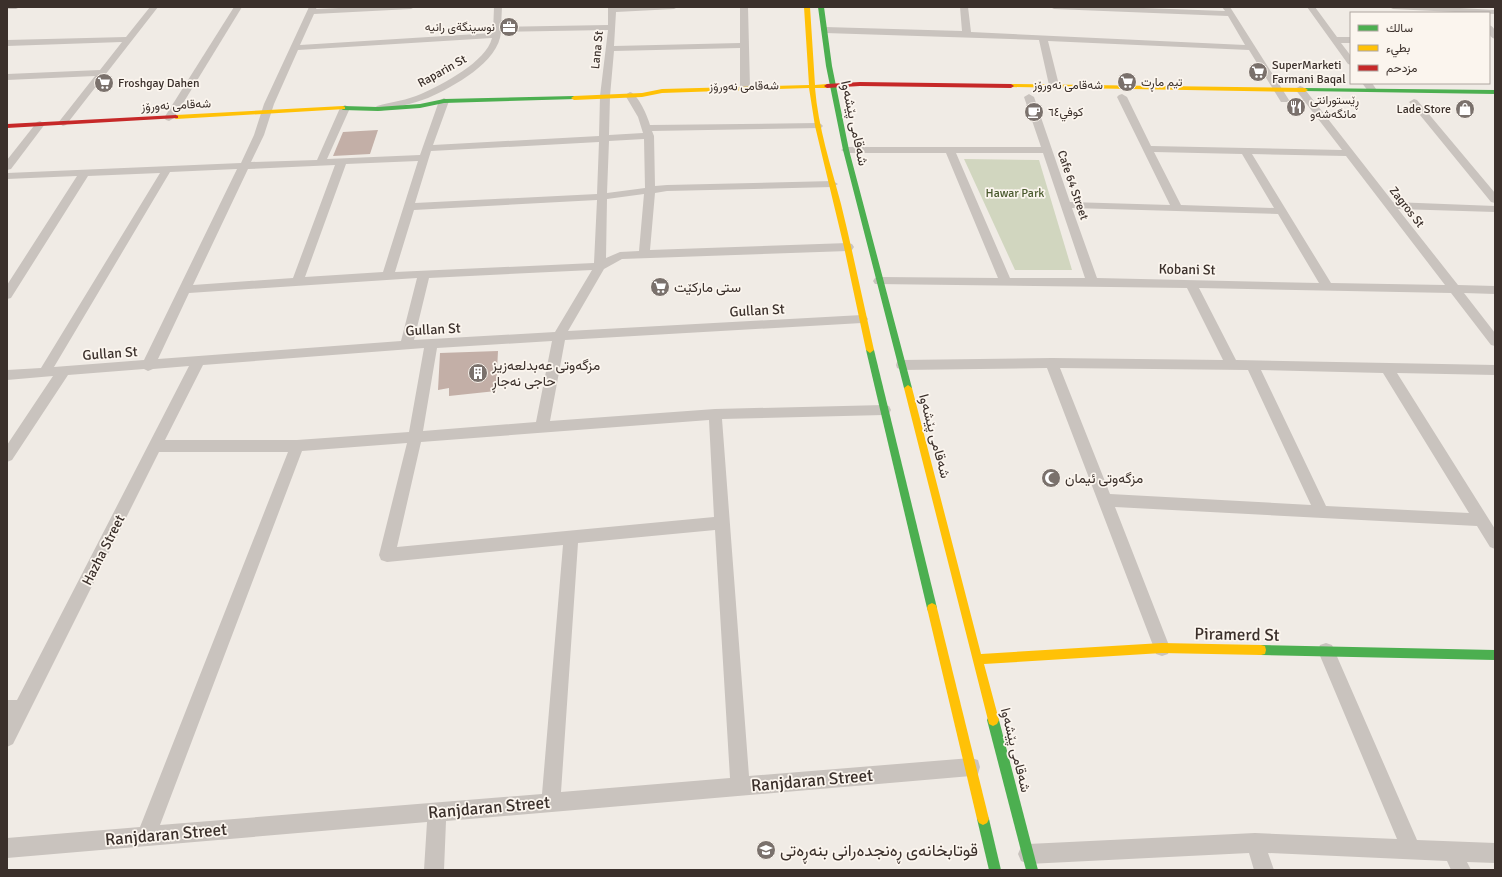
<svg xmlns="http://www.w3.org/2000/svg" width="1502" height="877" font-family="Signika,Vazirmatn,sans-serif">
  <rect width="100%" height="100%" fill="#f0ebe5"/>
  <!-- green -->
  <path fill="#d1d6bf" d="M964,159L1039,160L1072,270H1015Z"/>
  <!-- building -->
  <g fill="#c3afa7">
    <path d="M378,130L370,154L333,156L343,132Z"/>
    <path d="M498,351L496,391L449,396V388L438,390L440,353Z"/>
  </g>
  <g fill="none" stroke-linecap="round" stroke-linejoin="round">
    <!-- street -->
    <g fill="#c9c3be" fill-rule="evenodd">
      <path d="M7,7H20L16,9H7Z"/>
      <path d="M150,7H158L66,125L63,126L58,123L95,76L7,80V74L100,70L122,42L7,46V40L126,37Z"/>
      <path d="M234,7H242L174,118L169,121L166,120L164,118Z"/>
      <path d="M309,7H317L316,9L362,7H415L411,9L314,14L300,45L493,33L494,7H502L501,27L608,25V7H678L674,9L616,12L614,46L740,43V7H748L750,88L748,90L745,91L740,88V48L614,51L610,96L609,135L643,133L638,117L625,95L630,92C638,94 648,117 650,125L818,123L821,124L823,126L821,128L652,131L654,136L655,186L667,185L833,181L838,184L833,187L667,191L655,193L650,250L848,243L852,244L854,247L852,250L848,251L622,259L604,269L568,331L862,315L866,316L868,319L866,322L862,323L565,340L550,421L715,409L884,405L889,406L891,410L889,414L884,415L722,419L749,776L971,758L978,760L980,767L978,774L971,776L446,821L444,870H424L427,822L7,858V838L140,827L288,452H159L13,744L7,747V700H17L189,366L153,369L148,371L144,369L68,375L12,460L7,462V445L53,376L7,380V370L41,368L160,173L88,176L11,298L7,299V285L77,176L7,179V173L241,163L254,135L264,104ZM608,30L600,96L599,136L433,145L449,101L444,98L439,101L420,155L327,159L350,108L345,105L340,108L317,160L251,162L264,135L274,104L298,50L492,38C486,62 443,84 421,94C408,100 391,102 377,106L375,108L380,111C395,107 413,104 428,98C453,87 499,62 501,32ZM644,139L645,188L607,193L609,141ZM599,142L597,194L415,203L431,151ZM418,161L383,272L305,277L346,164ZM335,165L293,278L193,285L248,169ZM237,169L144,360L54,367L170,172ZM644,194L639,251L620,252L606,258L607,199ZM597,200L594,263L395,272L414,210ZM592,270L555,332L414,340L429,278ZM417,278L401,341L158,359L189,293ZM552,341L536,422L423,431L437,348ZM424,348L409,432L297,440H165L203,365ZM709,420L714,517L397,547L421,442ZM407,443L379,555L381,560L387,562L563,545L542,794L160,825L302,451ZM715,530L730,778L561,792L578,543Z"/>
      <path d="M960,7H968L971,32L1245,45L1228,16L1054,9L1050,7H1116L1225,11L1222,7H1230L1289,100L1287,102H1281L1249,50L1048,41L1059,85L1054,88L1049,85L1039,40L825,33L821,30L825,27L962,31Z"/>
      <path d="M1307,7H1315L1337,37H1351V43H1341L1351,56V65L1348,64Z"/>
      <path d="M1389,7H1443L1495,10V14L1393,9Z"/>
      <path d="M1489,25C1496,27 1495,33 1495,39C1488,37 1489,31 1489,25Z"/>
      <path d="M1362,83H1372L1376,89L1374,91H1368Z"/>
      <path d="M1300,86L1303,87L1393,202L1495,206V212L1398,209L1458,285L1495,286V294L1464,293L1495,333V346L1491,345L1451,293L1199,288L1236,360L1495,365V375L1397,373L1495,529V549L1490,547L1477,526L1115,507L1170,648L1168,654L1162,656L1156,654L1154,648L1047,368L902,370L897,368L896,365L897,362L902,360L1052,358L1223,360L1187,288L875,284L873,281L875,278L879,277L998,278L946,153H846L841,150L846,147H1041L1024,97L1029,94L1034,97L1070,202L1170,205L1117,97L1119,95L1122,94L1127,97L1151,146L1342,150L1295,89ZM1154,152L1242,154L1274,208L1181,205ZM956,153H1043L1085,278H1010ZM1252,154L1346,156L1445,285L1331,283ZM1072,208L1278,214L1319,283L1097,278ZM1060,368L1248,370L1311,505L1110,494ZM1261,370L1383,373L1469,513L1326,506Z"/>
      <path d="M1414,99L1417,100L1495,193V203L1491,202L1411,104L1409,102Z"/>
      <path d="M40,121L45,124L11,169L7,170V160L37,122Z"/>
      <path d="M1326,643L1332,645L1417,840L1495,843V863L1467,862L1471,870H1451L1447,861L1268,853L1274,870H1254L1249,853L1028,864L1021,861L1018,854L1021,847L1028,844L1255,833L1397,839L1318,651L1320,645Z"/>
    </g>
    <!-- fast -->
    <g fill="#4caf50" fill-rule="evenodd">
      <path d="M818,7H824L832,66L849,150L912,388L908,391L904,388L843,150L826,66Z"/>
      <path d="M1305,88L1495,90V94L1303,91V89Z"/>
      <path d="M574,96L576,97V99L444,103L420,108L378,111L343,110L340,108L343,106L378,107L420,104L444,99Z"/>
      <path d="M870,347L874,350L937,608L936,611L932,613L928,611L927,608L866,350Z"/>
      <path d="M1261,645L1495,650V660L1261,655L1257,654L1256,650L1257,646Z"/>
      <path d="M993,714L997,716L999,720L1038,870H1026L987,720L989,716Z"/>
      <path d="M983,813L987,815L989,819L1001,870H989L977,819L979,815Z"/>
    </g>
    <!-- slow -->
    <g fill="#ffc107" fill-rule="evenodd">
      <path d="M804,7H810L815,85L827,84L830,86L827,88H815C818,127 831,166 841,204C853,253 863,301 874,350L870,353L866,350L844,247L815,126L809,88L662,93L642,97L574,100L571,98L574,96L642,93L662,89L809,85Z"/>
      <path d="M1011,84L1305,88L1308,90L1305,92L1009,87L1008,86Z"/>
      <path d="M343,106L345,107V109L176,119L173,117L176,115Z"/>
      <path d="M908,385L912,388L981,654L1162,643L1261,645L1265,646L1266,650L1265,654L1261,655L1162,653L984,664L999,720L997,724L993,726L989,724L904,388Z"/>
      <path d="M932,603L936,605L937,608L989,819L987,823L983,825L979,823L977,819L927,608L928,605Z"/>
    </g>
    <!-- jam -->
    <g fill="#c62828" fill-rule="evenodd">
      <path d="M860,82L1011,84L1014,86L1011,88L860,86L827,88L824,86L827,84Z"/>
      <path d="M176,115L178,116V118L7,128V124Z"/>
    </g>
  </g>
  <!-- icons -->
  <defs>
    <symbol id="office-disc" viewBox="-11 -11 22 22"><circle r="9.5" fill="#7a716c" stroke="#fbf5ee"/><path d="M-6-3h4V-5.5h4V-3h4V5H-6ZM-1-4.5V-3h2v-1.5ZM-6 0V1H6V0Z" fill="#fff"/></symbol>
    <symbol id="supermarket-disc" viewBox="-11 -11 22 22"><circle r="9.5" fill="#7a716c" stroke="#fbf5ee"/><path d="M-6-5.5h2.5l.6 2H6L4.5 2H-2.5L-4.4-4H-6ZM-1.5 3.2a1.3 1.3 0 1 0 .1 0ZM3 3.2a1.3 1.3 0 1 0 .1 0Z" fill="#fff"/></symbol>
    <symbol id="restaurant-disc" viewBox="-11 -11 22 22"><circle r="9.5" fill="#7a716c" stroke="#fbf5ee"/><path d="M-5-6h1v4h1v-4h1v4h1v-4h1v5L-1.5 .5V6h-2V.5L-5-1ZM5-6V6H3V1.5H1.5Q1.5-4 5-6Z" fill="#fff"/></symbol>
    <symbol id="shop-disc" viewBox="-11 -11 22 22"><circle r="9.5" fill="#7a716c" stroke="#fbf5ee"/><path d="M-5-2.5h2.3a2.7 3.5 0 0 1 5.4 0H5L5.5 6h-11ZM-1.5-2.5h3a1.5 2.3 0 0 0-3 0Z" fill="#fff"/></symbol>
    <symbol id="cafe-disc" viewBox="-11 -11 22 22"><circle r="9.5" fill="#7a716c" stroke="#fbf5ee"/><path d="M-5.5-4.5H6V0H3Q3 3.5 0 3.5H-2.5Q-5.5 3.5-5.5 0ZM3-3.2v2h1.7v-2ZM-6 4.5H4V6H-6Z" fill="#fff"/></symbol>
    <symbol id="building-disc" viewBox="-11 -11 22 22"><circle r="9.5" fill="#7a716c" stroke="#fbf5ee"/><path d="M-4-6H4V6H1V3H-1V6H-4ZM-2.5-4.3h1.7v1.8h-1.7ZM.8-4.3h1.7v1.8H.8ZM-2.5-1h1.7V.8h-1.7ZM.8-1h1.7V.8H.8Z" fill="#fff"/></symbol>
    <symbol id="mosque-disc" viewBox="-11 -11 22 22"><circle r="9.5" fill="#7a716c" stroke="#fbf5ee"/><path d="M3.5-4.9A6 6 0 1 0 3.5 4.9A5 5 0 1 1 3.5-4.9Z" fill="#fff"/></symbol>
    <symbol id="school-disc" viewBox="-11 -11 22 22"><circle r="9.5" fill="#7a716c" stroke="#fbf5ee"/><path d="M0-5L7-2L0 1L-7-2ZM-4 1L0 2.5L4 1V4Q0 6-4 4Z" fill="#fff"/></symbol>
  </defs>
  <g fill-rule="evenodd">
    <use href="#office-disc" x="498" y="16" width="22" height="22"/>
    <use href="#supermarket-disc" x="1247" y="61" width="22" height="22"/>
    <use href="#supermarket-disc" x="1116" y="71" width="22" height="22"/>
    <use href="#supermarket-disc" x="93" y="72" width="22" height="22"/>
    <use href="#restaurant-disc" x="1285" y="96" width="22" height="22"/>
    <use href="#shop-disc" x="1454" y="98" width="22" height="22"/>
    <use href="#cafe-disc" x="1023" y="101" width="22" height="22"/>
    <use href="#supermarket-disc" x="649" y="276" width="22" height="22"/>
    <use href="#building-disc" x="467" y="362" width="22" height="22"/>
    <use href="#mosque-disc" x="1040" y="467" width="22" height="22"/>
    <use href="#school-disc" x="755" y="839" width="22" height="22"/>
  </g>
  <g text-anchor="middle" stroke-width="3.5" stroke-linejoin="round" paint-order="stroke">
    <!-- far-poi labels -->
    <g font-size="12" fill="#3b302b" stroke="#fbf5ee" text-anchor="start">
      <text x="495" y="31" text-anchor="end">نوسينگةى رانيه</text>
      <text x="1272" y="69">SuperMarketi<tspan x="1272" dy="14">Farmani Baqal</tspan></text>
      <text x="1141" y="86">تیم ماڕت</text>
      <text x="118" y="87">Froshgay Dahen</text>
      <text x="1310" y="104">ڕێستورانتی<tspan x="1310" dy="14">مانگەشەو</tspan></text>
      <text x="1451" y="113" text-anchor="end">Lade Store</text>
      <text x="1048" y="116">كوفي٦٤</text>
    </g>
    <!-- far-street labels -->
    <g font-size="12" fill="#3b302b" stroke="#fbf5ee">
      <text transform="translate(597 50) rotate(-84)" y="4">Lana St</text>
      <text transform="translate(442 71) rotate(-29)" y="4">Raparin St</text>
      <text x="1068" y="89">شەقامی نەورۆز</text>
      <text transform="translate(744 86) rotate(-1)" y="4">شەقامی نەورۆز</text>
      <text transform="translate(176 105) rotate(-3)" y="4">شەقامی نەورۆز</text>
      <text transform="translate(1073 185) rotate(71)" y="4">Cafe 64 Street</text>
      <text transform="translate(1407 207) rotate(52)" y="4">Zagros St</text>
    </g>
    <!-- far-park labels -->
    <g font-size="12" fill="#4a5a2e" stroke="#fbf5ee">
      <text x="1015" y="197">Hawar Park</text>
    </g>
    <!-- street labels -->
    <g font-size="14" fill="#3b302b" stroke="#fbf5ee">
      <text transform="translate(855 123) rotate(78)" y="5">شەقامی پێشەوا</text>
      <text transform="translate(1187 269) rotate(1)" y="5">Kobani St</text>
      <text transform="translate(757 310) rotate(-3)" y="5">Gullan St</text>
      <text transform="translate(433 329) rotate(-3)" y="5">Gullan St</text>
      <text transform="translate(110 353) rotate(-4)" y="5">Gullan St</text>
      <text transform="translate(935 436) rotate(75)" y="5">شەقامی پێشەوا</text>
      <text transform="translate(103 550) rotate(-63)" y="5">Hazha Street</text>
      <text transform="translate(1016 750) rotate(76)" y="5">شەقامی پێشەوا</text>
    </g>
    <!-- poi labels -->
    <g font-size="14" fill="#3b302b" stroke="#fbf5ee" text-anchor="start">
      <text x="674" y="292">ستی مارکێت</text>
      <text x="492" y="370">مزگەوتی عەبدلعەزیز<tspan x="492" dy="16">حاجی نەجاڕ</tspan></text>
      <text x="1065" y="483">مزگەوتی ئیمان</text>
    </g>
    <!-- near-street labels -->
    <g font-size="17" fill="#3b302b" stroke="#fbf5ee">
      <text transform="translate(1237 634) rotate(1)" y="6">Piramerd St</text>
      <text transform="translate(812 780) rotate(-5)" y="6">Ranjdaran Street</text>
      <text transform="translate(489 807) rotate(-5)" y="6">Ranjdaran Street</text>
      <text transform="translate(166 834) rotate(-5)" y="6">Ranjdaran Street</text>
    </g>
    <!-- near-poi labels -->
    <g font-size="17" fill="#3b302b" stroke="#fbf5ee" text-anchor="start">
      <text x="780" y="856">قوتابخانەی ڕەنجدەرانی بنەڕەتی</text>
    </g>
  </g>
  <!-- border -->
  <rect width="1502" height="877" fill="none" stroke="#3b302b" stroke-width="16"/>
  <!-- legend -->
  <rect x="1350" y="12" width="140" height="72" fill="#fbf5ee" stroke="#aea6a0"/>
  <rect x="1358" y="25" width="20" height="6" fill="#4caf50" stroke="#aea6a0"/>
  <text x="1386" y="32" font-size="12" fill="#3b302b">سالك</text>
  <rect x="1358" y="45" width="20" height="6" fill="#ffc107" stroke="#aea6a0"/>
  <text x="1386" y="52" font-size="12" fill="#3b302b">بطيء</text>
  <rect x="1358" y="65" width="20" height="6" fill="#c62828" stroke="#aea6a0"/>
  <text x="1386" y="72" font-size="12" fill="#3b302b">مزدحم</text>
</svg>
